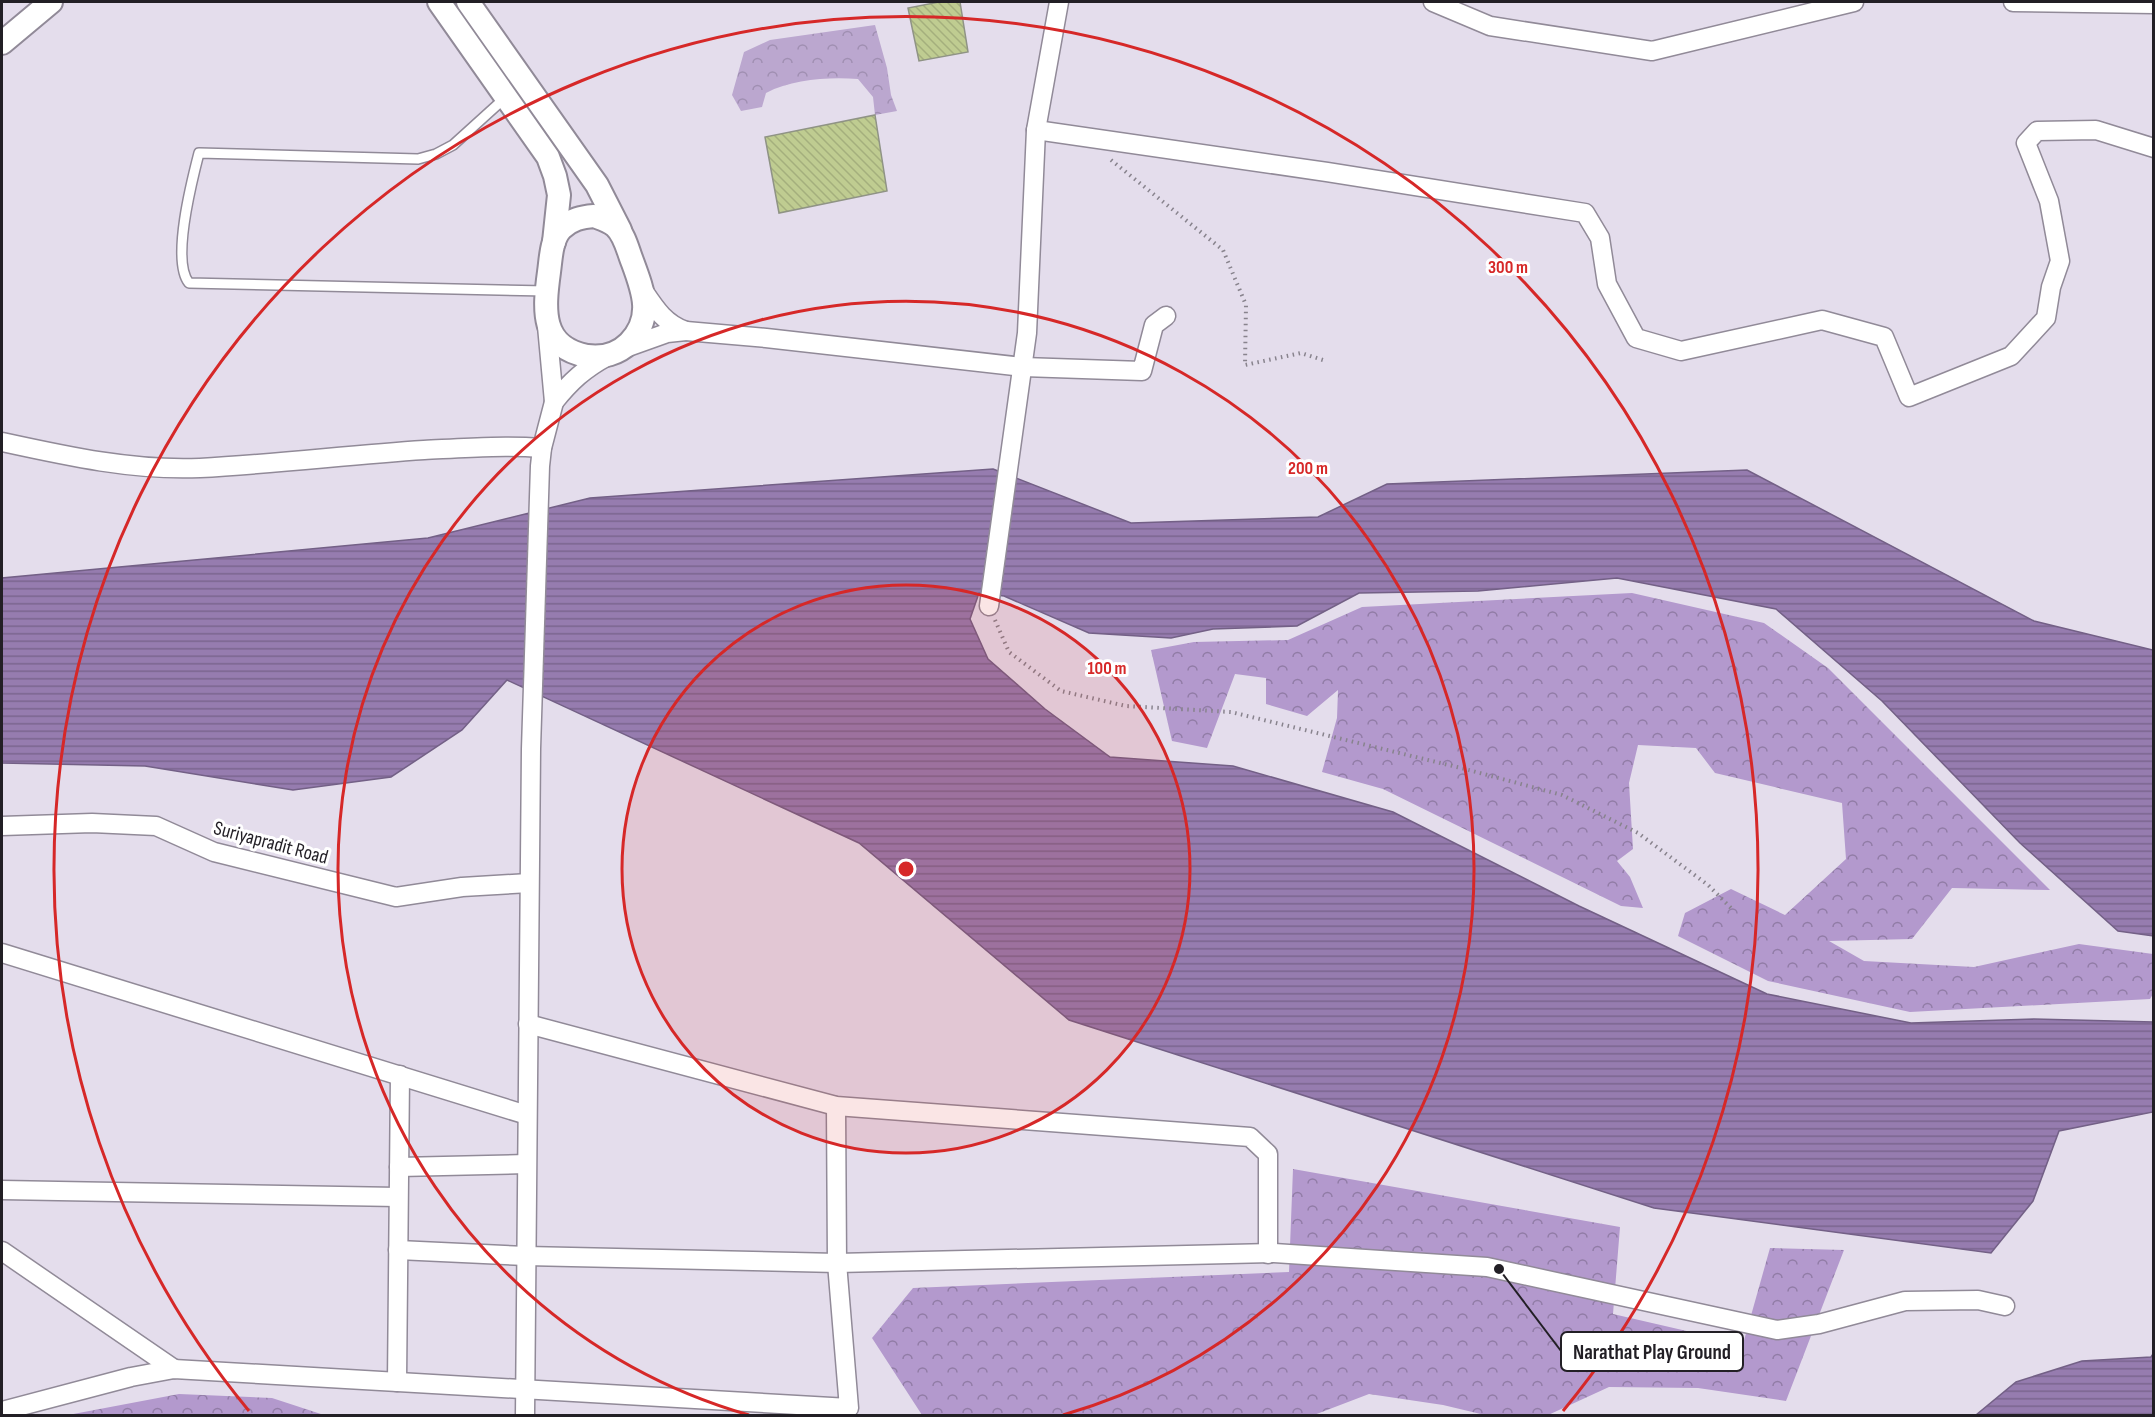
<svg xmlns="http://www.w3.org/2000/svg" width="2155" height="1417" font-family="'Sofia Sans Condensed',sans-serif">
  <defs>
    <pattern id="forest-crowns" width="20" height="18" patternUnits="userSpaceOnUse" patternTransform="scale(1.5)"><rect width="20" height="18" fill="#b399cd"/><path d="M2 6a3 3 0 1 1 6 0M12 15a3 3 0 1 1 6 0" fill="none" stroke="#917ca6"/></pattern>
    <pattern id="park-crowns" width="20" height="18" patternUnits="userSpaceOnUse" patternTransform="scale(1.5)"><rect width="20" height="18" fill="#bba7cf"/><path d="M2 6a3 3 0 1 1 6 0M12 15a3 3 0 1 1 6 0" fill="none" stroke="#a08fb2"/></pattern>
    <pattern id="water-rules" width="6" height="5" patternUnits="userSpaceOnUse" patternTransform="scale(1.5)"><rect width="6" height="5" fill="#967caf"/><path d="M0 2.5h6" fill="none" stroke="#7a658e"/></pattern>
    <pattern id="building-back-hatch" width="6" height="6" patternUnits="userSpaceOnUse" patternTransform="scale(1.5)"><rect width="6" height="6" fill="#bfcc91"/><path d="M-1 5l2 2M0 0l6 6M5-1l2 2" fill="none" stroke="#a4af7d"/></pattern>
  </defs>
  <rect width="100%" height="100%" fill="#e4ddec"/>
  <!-- forest -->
  <g fill="url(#forest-crowns)">
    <path d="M1632,593L1764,623L1828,668L2050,890L1952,888L1912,939L1829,941L1864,961L1974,967L2079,944L2153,954V994L2150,999L1910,1012L1768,981L1678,936L1685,913L1731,889L1785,915L1846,859L1842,803L1715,773L1696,748L1638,745L1629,783L1633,849L1617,861L1630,877L1643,908L1621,906L1383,789L1322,772L1337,718L1338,690L1307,716L1266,704V678L1235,674L1207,748L1172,741L1151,650L1194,642L1288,640L1362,607Z"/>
    <path d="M1293,1169L1620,1227L1613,1314L1743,1344L1770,1248L1844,1250L1786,1401L1698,1388L1609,1387L1546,1416L1485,1415L1443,1405L1369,1394L1314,1415H922L872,1338L913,1288L1289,1272Z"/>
    <path d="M179,1394L272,1398L324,1415H68Z"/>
  </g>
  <!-- park -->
  <path fill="url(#park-crowns)" d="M875,25L887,68L891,95L897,111L875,115L873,97L858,79C828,77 793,79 766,93L762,107L741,111L732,95L744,52L770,40Z"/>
  <!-- water -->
  <g fill="url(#water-rules)" stroke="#736086" stroke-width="1.5">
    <path d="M993,469L1131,523L1318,517L1387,484L1747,470L2034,621L2153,650V936L2118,931L2020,843L1882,701L1776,609L1617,578L1478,591L1359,593L1297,626L1213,629L1171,638L1089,633L1004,596L979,593L970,619L988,659L1045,709L1110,757L1233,766L1393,812L1579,906L1767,994L1911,1023L2034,1019L2153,1022V1112L2059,1131L2033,1201L1991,1253L1654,1208L1069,1020L859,843L507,680L462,730L391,777L293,790L145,766L2,763V578L428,538L590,498Z"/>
    <path d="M2153,1354V1415H1976L2016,1382L2082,1361L2151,1357Z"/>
  </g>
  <!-- building -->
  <g fill="url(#building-back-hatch)" stroke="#8f9385" stroke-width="1.5">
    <path d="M939,2H960L968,52L919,61L908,8Z"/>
    <path d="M875,115L887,191L779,213L765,137Z"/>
  </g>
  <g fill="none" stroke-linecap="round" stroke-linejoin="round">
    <defs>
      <path id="service" d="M506,97L453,145L436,154L418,159L199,153C192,180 171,261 189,283L547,291"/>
      <g id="minor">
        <path d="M1433,2L1490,26L1652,51L1854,2"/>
        <path d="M2013,2L2154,4"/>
        <path d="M1036,130L1327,172L1585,213L1600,238L1607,284L1636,338L1681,351L1822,320L1884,337L1909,397L2011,356L2046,318L2051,287L2060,261L2049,201L2026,143L2037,131L2096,130L2154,148"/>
        <path d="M547,326L554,402C571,381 584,369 608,356"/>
        <path d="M686,331L766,338L1023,367L1142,371L1154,325L1166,316"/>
        <path d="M625,348L667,333L686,331C665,324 655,308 643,290"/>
        <path d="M2,442C66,456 134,471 200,468C275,464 349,455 424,450C464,448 502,445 542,448"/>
        <path d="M989,606L1027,333L1036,130L1059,2"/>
        <path d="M2,826L92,823L156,826L214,852L396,897L462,887L529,883"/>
        <path d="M2,953L527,1115"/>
        <path d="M528,1024L836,1106L1250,1137L1268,1154V1254"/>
        <path d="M399,1167L526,1164"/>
        <path d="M2,1190L398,1197"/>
        <path d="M398,1250L526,1256L837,1263L1274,1253L1487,1267L1777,1330L1819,1324L1905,1301L1978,1300L2005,1306"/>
        <path d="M2,1251L174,1369"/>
        <path d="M397,1382L400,1075"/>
        <path d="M2,1411L131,1377L174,1369L849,1408L837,1263L836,1106"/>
        <path d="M525,1416L531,749L540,466L542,448L554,402"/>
      </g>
      <g id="tertiary">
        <path d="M439,2L548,157L555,176L559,195L554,242"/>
        <path d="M468,2L597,185L620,230"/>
        <path d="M2,43L51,2"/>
        <path d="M594,216C602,219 609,221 615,226C624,234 627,247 631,258C642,288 655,317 629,343C618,354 602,358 587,356C540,347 544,309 549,272C551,258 551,240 561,229C571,219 582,217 594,216Z"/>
      </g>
    </defs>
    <!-- service casing -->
    <use href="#service" stroke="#918a98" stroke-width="12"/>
    <!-- minor casing -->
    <use href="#minor" stroke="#918a98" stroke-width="21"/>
    <!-- tertiary casing -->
    <use href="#tertiary" stroke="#918a98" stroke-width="26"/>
    <!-- path -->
    <g stroke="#88838d" stroke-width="4" stroke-dasharray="1.5 4.5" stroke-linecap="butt">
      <path d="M1111,160L1223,250L1246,305L1245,365L1301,353L1326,361"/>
      <path d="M995,620L1009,652L1061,691L1126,706L1231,712L1465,769L1562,795L1638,833L1708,885L1731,908"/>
    </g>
    <!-- service -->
    <use href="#service" stroke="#fff" stroke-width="9"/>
    <!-- minor -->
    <use href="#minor" stroke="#fff" stroke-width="18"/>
    <!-- tertiary -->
    <use href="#tertiary" stroke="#fff" stroke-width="22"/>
  </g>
  <!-- distance rings -->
  <circle cx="906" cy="869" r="284" fill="#d62828" fill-opacity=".12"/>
  <g fill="none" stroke="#d62828" stroke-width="3">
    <circle cx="906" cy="869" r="284"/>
    <path d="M749 1415A568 568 0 1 1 1063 1415"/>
    <path d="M249 1411A852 852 0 1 1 1563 1411"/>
  </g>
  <g text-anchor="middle" stroke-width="6" stroke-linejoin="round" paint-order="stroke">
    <!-- street labels -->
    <g font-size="20" fill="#221f25" stroke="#fff">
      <text transform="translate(271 842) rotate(15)" y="7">Suriyapradit Road</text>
    </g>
  </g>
  <circle cx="906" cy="869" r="9" fill="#d62828" stroke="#fff" stroke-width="3"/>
  <g font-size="18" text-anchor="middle" font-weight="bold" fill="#d62828" stroke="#fff" stroke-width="6" stroke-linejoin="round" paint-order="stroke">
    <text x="1508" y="273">300 m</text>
    <text x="1308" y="474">200 m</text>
    <text x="1107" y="674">100 m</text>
  </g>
  <!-- callouts -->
  <path fill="none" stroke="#221f25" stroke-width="2" d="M1499 1269L1561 1351"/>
  <circle fill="#221f25" stroke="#fff" stroke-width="2" cx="1499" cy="1269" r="6"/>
  <rect fill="#fff" stroke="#221f25" stroke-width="2" x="1561" y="1332" width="182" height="39" rx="6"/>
  <g font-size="21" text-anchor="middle" font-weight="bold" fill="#221f25">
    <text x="1652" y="1359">Narathat Play Ground</text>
  </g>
  <!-- border -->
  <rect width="2155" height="1417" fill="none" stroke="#221f25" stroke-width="6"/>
</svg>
